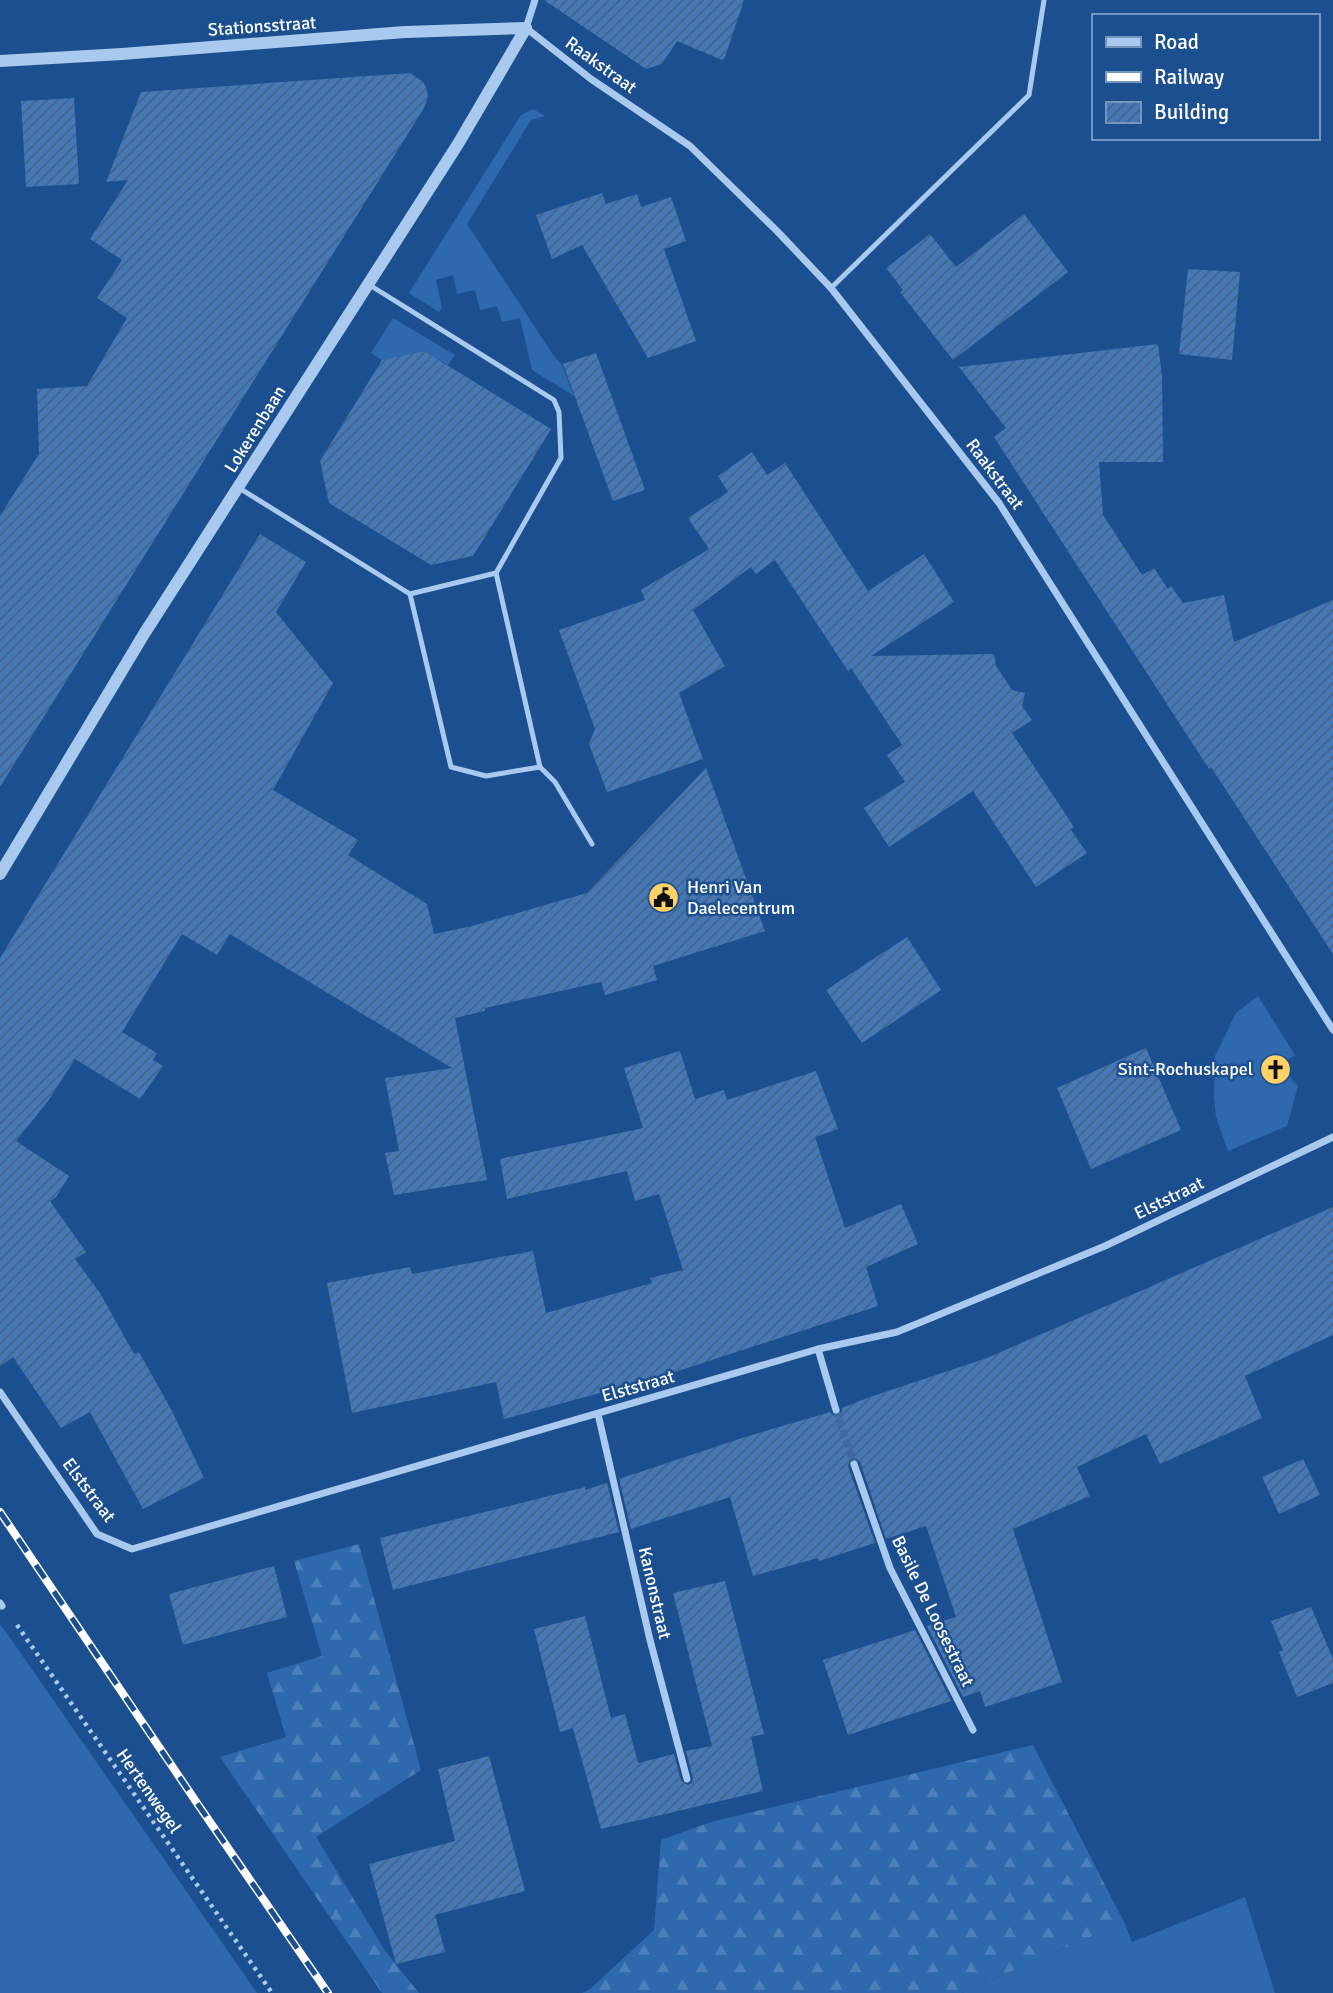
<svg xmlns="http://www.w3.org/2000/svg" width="1333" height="1993" font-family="Signika,sans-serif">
  <defs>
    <pattern id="forest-firs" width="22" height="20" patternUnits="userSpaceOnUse" patternTransform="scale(1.75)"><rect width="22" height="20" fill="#2e69ad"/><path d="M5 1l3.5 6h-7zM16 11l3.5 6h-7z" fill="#4d80b9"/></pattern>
    <pattern id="building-hatch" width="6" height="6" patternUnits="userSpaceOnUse" patternTransform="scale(1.75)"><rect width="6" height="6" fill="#4478b7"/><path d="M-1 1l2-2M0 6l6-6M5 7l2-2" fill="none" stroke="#486282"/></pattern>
  </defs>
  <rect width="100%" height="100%" fill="#1b4f8f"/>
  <!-- grass -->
  <g fill="#2e69ad">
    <path d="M533,109L545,116L531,120L467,224L554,356L562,365L574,396L532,370L520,318L502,322L497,306L480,310L475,290L457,294L453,275L436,280L442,308L439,312L409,293L521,115Z"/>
    <path d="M393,318L455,355L448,365L424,351L382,360L371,353Z"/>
    <path d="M1258,996L1295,1055L1289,1059L1261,1061L1262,1078L1290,1077L1298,1086L1287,1126L1228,1151L1216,1117L1214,1097L1215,1056L1236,1013Z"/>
    <path d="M0,1624L6,1632L257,1993H0Z"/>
    <path d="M1245,1897L1275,1993H962L1124,1922L1132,1942Z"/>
  </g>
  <!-- forest -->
  <g fill="url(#forest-firs)">
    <path d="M359,1544L421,1770L316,1837L386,1952L419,1993H382L220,1757L286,1737L267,1673L322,1656L294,1561Z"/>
    <path d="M1033,1745L1124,1922L962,1993H582L590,1989L654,1930L661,1840L711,1822Z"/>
  </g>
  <!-- building -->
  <g fill="url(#building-hatch)">
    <path d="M544,0H744L725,57L722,60L677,41L662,64L646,69Z"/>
    <path d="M410,73L423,82L426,87L428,96L424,108L0,787V516L39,454L37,389L87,386L127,318L97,298L122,260L90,239L128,180L106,182L141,92Z"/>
    <path d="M74,98L79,184L26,187L21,101Z"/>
    <path d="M602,193L606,204L637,194L641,207L671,197L686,241L664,249L696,341L648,358L582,245L552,259L536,215Z"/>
    <path d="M1024,214L1068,272L953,360L900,292L903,290L886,268L930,234L956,267Z"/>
    <path d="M1188,269L1240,272L1232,360L1179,354Z"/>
    <path d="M1158,344L1162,376L1163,462H1099L1103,515L1142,575L1154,568L1168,589L1171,586L1183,603L1224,595L1234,642L1333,600V954L1211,767L1209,769L994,437L1006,428L959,367Z"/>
    <path d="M424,351L551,429L473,556L431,565L329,503L320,461L382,360Z"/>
    <path d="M596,353L645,490L613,501L563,364Z"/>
    <path d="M752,452L767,475L785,463L868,591L924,554L954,602L871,656L994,654L996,666L1012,690L1025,693L1022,706L1032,720L1012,733L1074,827L1071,830L1087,853L1036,887L973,791L889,847L864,808L905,782L887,755L902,745L851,668L848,671L775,560L756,574L751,567L693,610L725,666L679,693L703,759L607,792L589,744L595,729L559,630L645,600L641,590L709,549L688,518L728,492L718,476Z"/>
    <path d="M260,534L306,562L276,612L333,683L273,790L358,840L348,855L427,904L434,934L472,926L587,893L706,768L765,931L653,966L657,980L605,995L601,982L485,1008V1011L455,1018L487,1180L394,1195L385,1153L399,1151L385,1078L452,1068L230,934L217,955L182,934L122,1032L157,1053L153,1060L163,1066L140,1099L75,1059L48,1101L16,1141L69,1176L56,1197L50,1201L86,1252L75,1259L100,1293L134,1354L139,1352L172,1411L204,1478L143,1509L90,1412L61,1428L13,1357L0,1366V958Z"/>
    <path d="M907,937L941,990L862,1043L826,990Z"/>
    <path d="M1146,1048L1181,1130L1091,1169L1057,1088Z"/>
    <path d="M680,1051L695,1099L724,1090L727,1100L816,1071L838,1129L815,1137L845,1228L901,1204L918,1244L866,1267L878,1306L666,1375L504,1419L496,1382L352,1413L327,1283L410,1267L412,1274L533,1251L546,1313L652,1283L650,1278L683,1270L659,1194L635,1201L627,1171L507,1199L500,1159L643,1128L624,1068Z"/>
    <path d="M1333,1207V1335L1245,1376L1262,1418L1160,1464L1146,1434L1077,1467L1090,1496L1013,1529L1062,1682L985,1707L980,1691L963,1697L927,1626L956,1617L926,1526L886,1539L860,1462L856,1458L850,1460L848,1466L875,1543L819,1561L818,1558L753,1576L730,1497L631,1529L619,1479L745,1437L830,1412L834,1416H838L842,1412V1408L870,1397L987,1358Z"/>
    <path d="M1303,1459L1320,1495L1279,1514L1262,1477Z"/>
    <path d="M607,1483L619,1532L393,1590L380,1538L585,1487V1490Z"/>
    <path d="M274,1566L287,1617L183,1645L169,1594Z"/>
    <path d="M725,1581L764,1734L751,1737L763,1791L601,1829L573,1728L560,1732L534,1629L585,1616L611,1718L625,1714L638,1763L674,1754L681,1781L688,1785L692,1783L693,1778L686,1751L712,1746L673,1593Z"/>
    <path d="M1311,1607L1333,1659V1683L1297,1697L1279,1652L1283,1650L1271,1621Z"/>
    <path d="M915,1630L951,1701L848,1735L823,1660Z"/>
    <path d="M489,1756L525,1891L435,1915L445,1952L396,1964L369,1864L455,1841L438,1769Z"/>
  </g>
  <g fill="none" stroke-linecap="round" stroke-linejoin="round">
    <!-- minor-tunnel -->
    <path stroke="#3d69a0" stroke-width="7" stroke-dasharray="7 3.5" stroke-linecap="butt" d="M836,1410L854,1464"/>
    <!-- path -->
    <path stroke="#a9c9ee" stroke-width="4.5" stroke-dasharray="3.5 5" stroke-linecap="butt" d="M17,1625L272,1993"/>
    <!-- service -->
    <g stroke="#a9c9ee" stroke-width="5">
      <path d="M831,288L1029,95L1044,0"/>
      <path d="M239,488L410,594L496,573L561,458L559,412L554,400L368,284"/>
      <path d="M496,573L540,767L555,782L592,844"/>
      <path d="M410,594L451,767L486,776L540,767"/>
    </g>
    <!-- minor -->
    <g stroke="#a9c9ee" stroke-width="7">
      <path d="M535,0L526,28L591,79L690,146L777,231L831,288L999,503L1333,1030"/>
      <path d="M818,1349L836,1410"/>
      <path d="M0,1392L97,1534L132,1549L818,1349L897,1332L1105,1246L1333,1137"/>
      <path d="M598,1414L650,1640L687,1779"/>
      <path d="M854,1464L890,1568L973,1730"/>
      <path d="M0,1603L2,1606"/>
    </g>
    <!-- tertiary -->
    <g stroke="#a9c9ee" stroke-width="12">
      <path d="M0,61L122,54L405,32L526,28"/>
      <path d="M0,874L144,634L458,144L526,28"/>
    </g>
    <defs>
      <path id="rail" d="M0,1512L199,1806L328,1993"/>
    </defs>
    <!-- rail casing -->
    <use href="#rail" stroke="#fff" stroke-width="8"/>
    <!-- rail -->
    <use href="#rail" stroke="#1b4f8f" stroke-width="5" stroke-dasharray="16" stroke-linecap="butt"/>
  </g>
  <!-- icons -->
  <defs>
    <symbol id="civic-disc" viewBox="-11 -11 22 22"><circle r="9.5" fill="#ffd166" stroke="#1b4f8f"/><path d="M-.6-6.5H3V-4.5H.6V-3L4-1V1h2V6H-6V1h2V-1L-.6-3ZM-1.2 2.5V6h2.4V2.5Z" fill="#111"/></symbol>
    <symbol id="church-disc" viewBox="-11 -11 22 22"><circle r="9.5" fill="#ffd166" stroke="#1b4f8f"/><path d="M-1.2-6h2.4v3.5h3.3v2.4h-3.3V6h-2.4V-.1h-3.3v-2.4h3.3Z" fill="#111"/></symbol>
  </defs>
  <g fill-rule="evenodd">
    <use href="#civic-disc" x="646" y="880" width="35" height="35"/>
    <use href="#church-disc" x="1258" y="1052" width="35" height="35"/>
  </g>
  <g text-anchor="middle" stroke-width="5" stroke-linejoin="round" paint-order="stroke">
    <!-- street labels -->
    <g font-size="18" fill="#fff" stroke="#1b4f8f">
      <text transform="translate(262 26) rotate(-4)" y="6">Stationsstraat</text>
      <text transform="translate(601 65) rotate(36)" y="6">Raakstraat</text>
      <text transform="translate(255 429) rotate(-58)" y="6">Lokerenbaan</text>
      <text transform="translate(995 474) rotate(53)" y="6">Raakstraat</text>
      <text transform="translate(1169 1198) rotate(-26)" y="6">Elststraat</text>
      <text transform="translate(638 1386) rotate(-16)" y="6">Elststraat</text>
      <text transform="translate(89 1490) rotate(53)" y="6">Elststraat</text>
      <text transform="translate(655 1593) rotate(77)" y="6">Kanonstraat</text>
      <text transform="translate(933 1611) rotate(64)" y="6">Basile De Loosestraat</text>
      <text transform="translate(149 1791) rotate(55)" y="6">Hertenwegel</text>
    </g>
    <!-- poi labels -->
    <g font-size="18" fill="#fff" stroke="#1b4f8f" text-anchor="start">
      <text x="687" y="893">Henri Van<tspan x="687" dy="21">Daelecentrum</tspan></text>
      <text x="1253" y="1075" text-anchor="end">Sint-Rochuskapel</text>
    </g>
  </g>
  <!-- legend -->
  <rect x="1092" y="14" width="228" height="126" fill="#1b4f8f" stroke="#7695bc" stroke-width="2"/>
  <rect x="1106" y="37" width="35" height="10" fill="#a9c9ee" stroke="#7695bc" stroke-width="2"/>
  <text x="1154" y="49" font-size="21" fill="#ffffff">Road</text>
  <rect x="1106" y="72" width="35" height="10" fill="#ffffff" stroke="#7695bc" stroke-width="2"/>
  <text x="1154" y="84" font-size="21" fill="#ffffff">Railway</text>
  <rect x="1106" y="102" width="35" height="21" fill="url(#building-hatch)" stroke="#7695bc" stroke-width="2"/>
  <text x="1154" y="119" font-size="21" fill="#ffffff">Building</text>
</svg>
